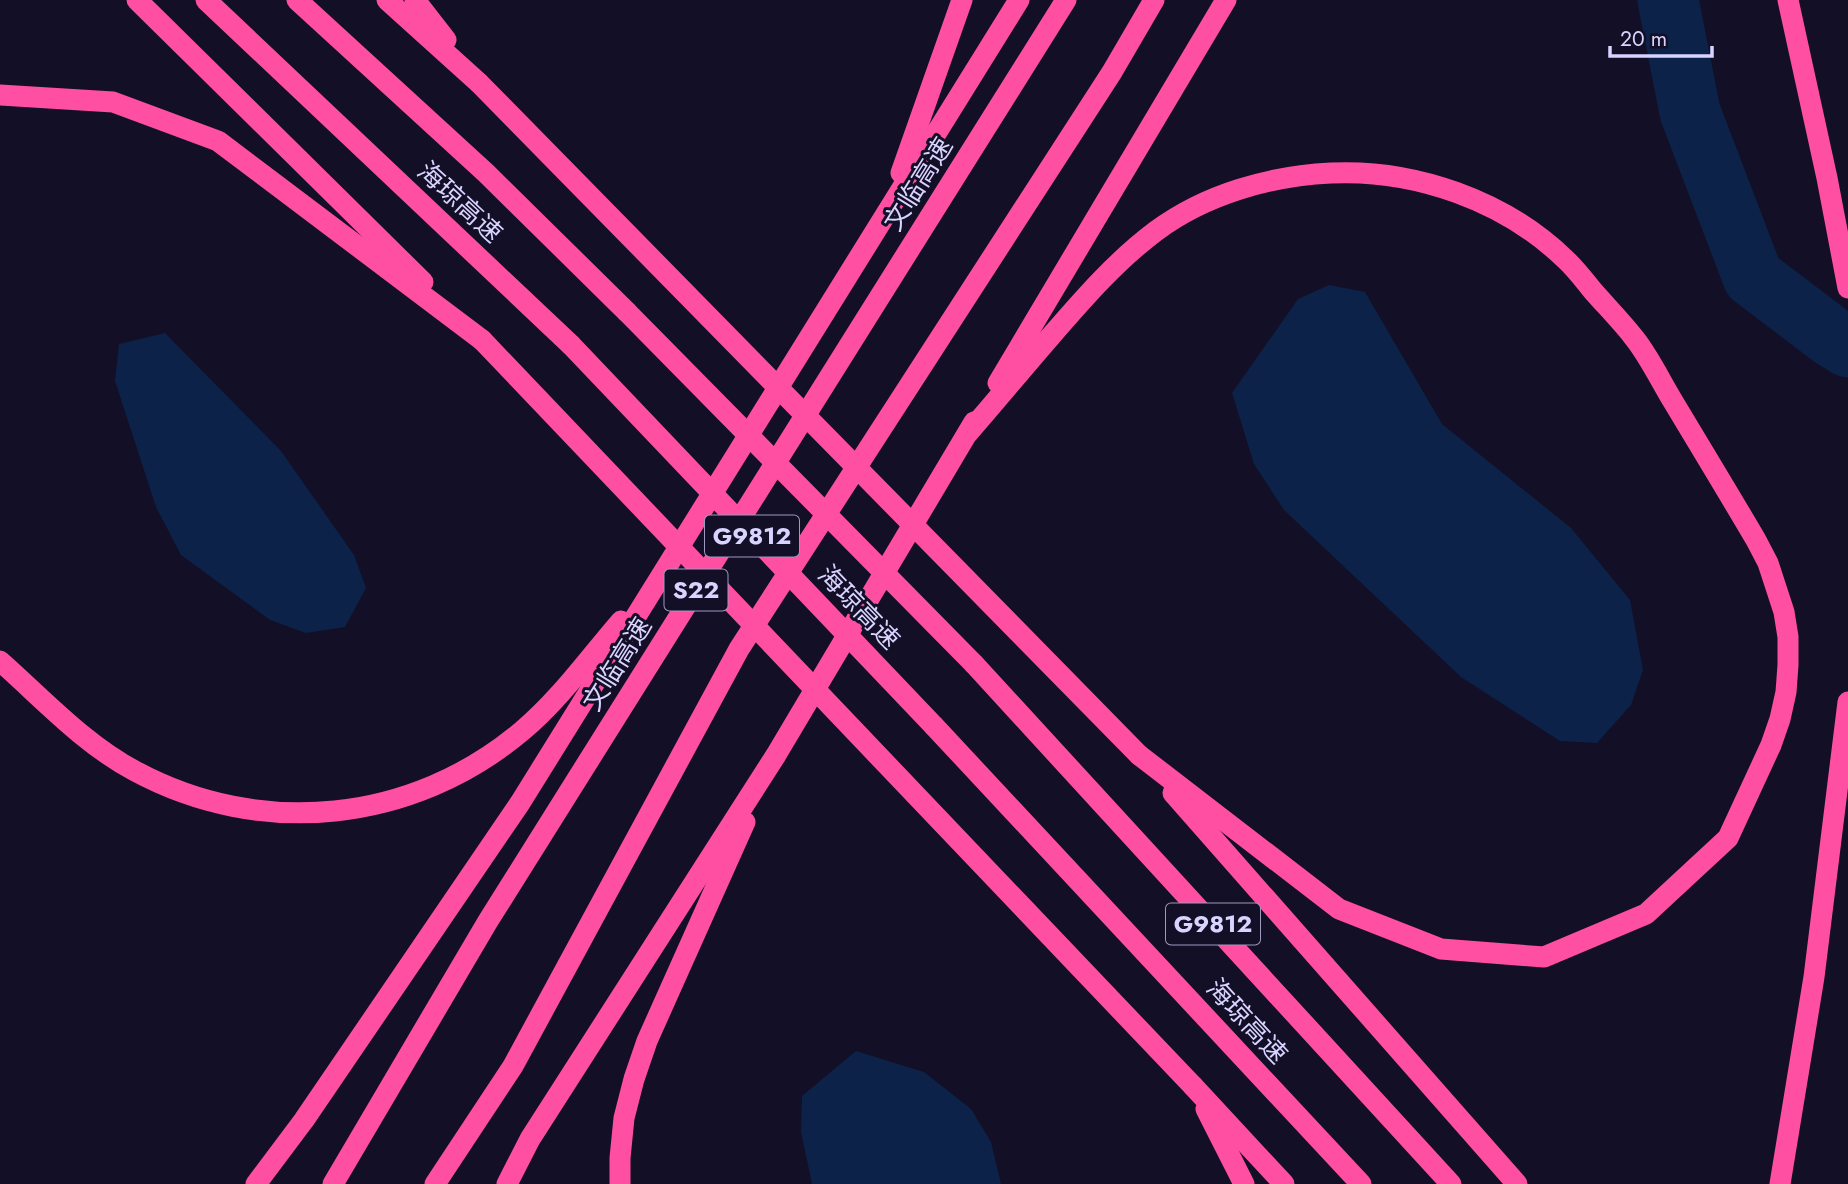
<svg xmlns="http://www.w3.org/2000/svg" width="1848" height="1184" font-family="Jost,'Noto Sans SC',sans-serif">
  <rect width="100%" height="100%" fill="#130f26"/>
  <!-- water -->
  <g fill="#0c2248">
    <path d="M1329,285L1365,292L1442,424L1571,528L1630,600L1643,670L1631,705L1597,743L1560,741L1461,677L1284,510L1254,464L1232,393L1298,299Z"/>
    <path d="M165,333L281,451L354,555L366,588L345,627L306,633L270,620L181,555L156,507L115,381L119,344Z"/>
    <path d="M856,1051L924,1072L971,1109L991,1142L1001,1184H812L801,1132L802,1096Z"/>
  </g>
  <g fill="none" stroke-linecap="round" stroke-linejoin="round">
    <!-- river -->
    <path stroke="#0c2248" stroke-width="61" d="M1668,0L1690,112L1753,277L1832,337L1848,347"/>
    <!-- highway -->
    <g stroke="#ff4fa3" stroke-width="21">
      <path d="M137,0L423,282"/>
      <path d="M206,0L571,345"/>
      <path d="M297,0L486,173L627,312"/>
      <path d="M387,0L479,83"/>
      <path d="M415,0L446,40"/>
      <path d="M1788,0L1827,178L1848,288"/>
      <path d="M0,95L113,102L218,141L482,340"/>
      <path d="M901,173L962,0"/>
      <path d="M998,383L1226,0"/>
      <path d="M968,433C996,401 1023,368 1051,336C1084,298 1116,261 1156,231C1206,194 1270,176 1331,173C1414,169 1504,200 1565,259C1575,268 1584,280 1593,291C1607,307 1622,322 1635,339C1650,358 1661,382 1674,403C1701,448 1729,494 1756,540L1768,563L1784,612L1788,637V665L1786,692L1780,719L1771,745L1728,838L1646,914L1544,957L1441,949L1339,909L1139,755"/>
      <path d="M0,661C43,699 84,744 135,771C261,839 413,823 522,731C560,699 589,658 621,621"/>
      <path d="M974,664L1451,1184"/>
      <path d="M934,726L1361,1184"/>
      <path d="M1173,793L1517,1184"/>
      <path d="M1193,1086L1284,1184"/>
      <path d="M1206,1109L1244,1184"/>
      <path d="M256,1184L304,1120L520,803L1019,0"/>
      <path d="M333,1184L488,921L1066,0"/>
      <path d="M435,1184L513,1066L739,649L1112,72L1154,0"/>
      <path d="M507,1184L530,1139L776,755L974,422"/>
      <path d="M620,1184V1158L624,1118L634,1079L647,1041L745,822"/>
      <path d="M1780,1184L1814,977L1848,702"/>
    </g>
    <!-- highway-bridge -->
    <g stroke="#ff4fa3" stroke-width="21">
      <path d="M479,83L1139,755"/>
      <path d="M627,312L974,664"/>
      <path d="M482,340L1193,1086"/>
      <path d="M571,345L934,726"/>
    </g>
  </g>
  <g text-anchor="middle" stroke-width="6" stroke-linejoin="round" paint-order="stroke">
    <!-- shield labels -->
    <g fill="#130f26" stroke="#9e99be" stroke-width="2">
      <rect x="705" y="515.5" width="94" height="41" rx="5"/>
      <rect x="664.5" y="569.5" width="63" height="41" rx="5"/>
      <rect x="1166" y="903.5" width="94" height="41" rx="5"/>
    </g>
    <g font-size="24" font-weight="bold" fill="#d9d4ff">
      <text x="752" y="544">G9812</text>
      <text x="696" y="598">S22</text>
      <text x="1213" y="932">G9812</text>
    </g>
    <!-- street labels -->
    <g font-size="26" fill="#d9d4ff" stroke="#130f26">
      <text transform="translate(918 184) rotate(-58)" y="9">文临高速</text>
      <text transform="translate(460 202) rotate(43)" y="9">海琼高速</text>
      <text transform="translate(859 607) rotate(46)" y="9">海琼高速</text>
      <text transform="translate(617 664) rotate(-58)" y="9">文临高速</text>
      <text transform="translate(1247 1021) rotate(47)" y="9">海琼高速</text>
    </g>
  </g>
  <!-- scale -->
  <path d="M1610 46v10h102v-10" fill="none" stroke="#d9d4ff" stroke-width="3.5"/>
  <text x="1620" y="46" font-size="21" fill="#d9d4ff" stroke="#130f26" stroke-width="5" paint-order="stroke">20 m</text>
</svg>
